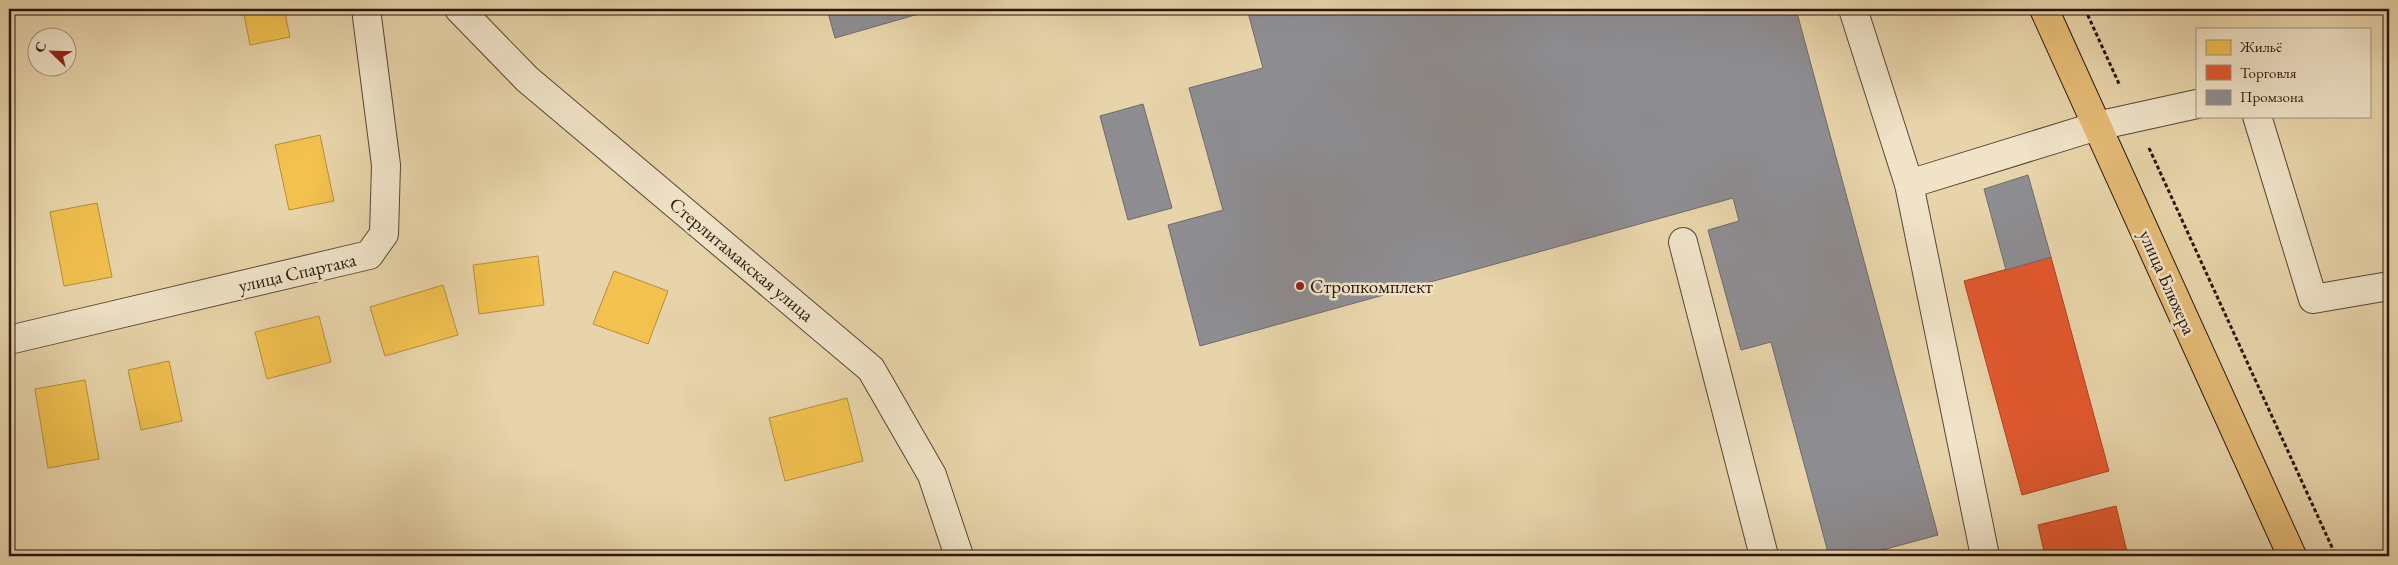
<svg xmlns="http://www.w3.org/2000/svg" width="2398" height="565" font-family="'EB Garamond',serif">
  <rect width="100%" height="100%" fill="#e8d4aa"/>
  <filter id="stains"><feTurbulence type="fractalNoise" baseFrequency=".004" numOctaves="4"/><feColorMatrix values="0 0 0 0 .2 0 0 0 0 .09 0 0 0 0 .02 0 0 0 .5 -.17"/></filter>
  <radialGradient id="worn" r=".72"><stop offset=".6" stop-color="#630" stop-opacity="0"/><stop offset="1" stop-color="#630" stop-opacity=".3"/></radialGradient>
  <!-- homes -->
  <g fill="#f2c14e" stroke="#b58d3a">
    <path d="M243,9H284L290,37L250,45Z"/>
    <path d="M320,135L334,201L289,210L275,145Z"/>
    <path d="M97,203L112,277L64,286L50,212Z"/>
    <path d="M538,256L544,305L479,314L473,265Z"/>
    <path d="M614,271L668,291L648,344L593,324Z"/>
    <path d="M443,285L458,335L385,356L370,307Z"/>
    <path d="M319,316L331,362L267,379L255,332Z"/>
    <path d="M169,361L182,421L141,430L128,370Z"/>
    <path d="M85,380L99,459L48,468L35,389Z"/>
    <path d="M847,398L863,461L785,481L769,418Z"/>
    <path d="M2389,512V527L2384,514Z"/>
  </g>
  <!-- shops -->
  <g fill="#e4572e" stroke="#ac4324">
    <path d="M2051,257L2109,471L2022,495L1964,281Z"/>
    <path d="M2116,506L2128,556H2045L2038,525Z"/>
  </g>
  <!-- industry -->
  <g fill="#8d8d92" stroke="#6f696a">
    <path d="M827,9H936L835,38Z"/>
    <path d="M1247,9H1796L1938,535L1860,556H1829L1771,342L1741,350L1708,230L1739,221L1733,198L1200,346L1168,225L1223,210L1189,88L1263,68Z"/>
    <path d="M1143,104L1172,208L1128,220L1100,116Z"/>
    <path d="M2028,175L2051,257L2006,270L1984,189Z"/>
  </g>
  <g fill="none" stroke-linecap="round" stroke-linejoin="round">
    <defs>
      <g id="minor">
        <path d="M459,9L527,79L871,369L932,475L959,556"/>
        <path d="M1853,9L1909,184L2097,126L2197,104"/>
        <path d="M2257,116L2313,299L2389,286"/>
        <path d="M1909,184L1985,556"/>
        <path d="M1683,242L1764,556"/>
        <path d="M9,340L369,255L384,234L386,165L366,9"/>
      </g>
      <path id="major" d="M2044,9L2292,556"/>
    </defs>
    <!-- minor casing -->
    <use href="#minor" stroke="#584534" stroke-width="30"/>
    <!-- major casing -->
    <use href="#major" stroke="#28150d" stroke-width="30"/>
    <!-- path -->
    <g stroke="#28150d" stroke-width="3" stroke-dasharray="4 2.5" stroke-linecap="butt">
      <path d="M2085,9L2120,86"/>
      <path d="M2149,148L2336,556"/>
    </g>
    <!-- minor -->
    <use href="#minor" stroke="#f0e3c8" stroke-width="28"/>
    <!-- major -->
    <use href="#major" stroke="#e4ba75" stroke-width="28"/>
  </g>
  <!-- markers -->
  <circle fill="#8f2418" stroke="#f0e3c8" stroke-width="2" cx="1300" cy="286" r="5"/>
  <g text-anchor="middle" stroke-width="5" stroke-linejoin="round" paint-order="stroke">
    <!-- street labels -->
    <g font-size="19" fill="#28150d" stroke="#f0e3c8">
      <text transform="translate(742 259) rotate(40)" y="7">Стерлитамакская улица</text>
      <text transform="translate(297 272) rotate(-13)" y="7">улица Спартака</text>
      <text transform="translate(2168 282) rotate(66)" y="7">улица Блюхера</text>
    </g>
    <!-- poi labels -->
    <g font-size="19" fill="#28150d" stroke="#f0e3c8" text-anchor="start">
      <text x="1310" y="293">Стропкомплект</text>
    </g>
  </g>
  <!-- margin -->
  <rect width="2398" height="565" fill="none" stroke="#e8d4aa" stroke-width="30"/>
  <rect x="10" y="10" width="2378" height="545" fill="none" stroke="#28150d" stroke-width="2.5"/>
  <rect x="15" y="15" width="2368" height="535" fill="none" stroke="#28150d"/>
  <!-- legend -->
  <rect x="2196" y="28" width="175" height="90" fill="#f0e3c8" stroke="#a0917d"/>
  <rect x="2206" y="40" width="25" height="15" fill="#f2c14e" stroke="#a0917d"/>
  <text x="2240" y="52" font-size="15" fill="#28150d">Жильё</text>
  <rect x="2206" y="65" width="25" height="15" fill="#e4572e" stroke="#a0917d"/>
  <text x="2240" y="78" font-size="15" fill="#28150d">Торговля</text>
  <rect x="2206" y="90" width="25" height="15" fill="#8d8d92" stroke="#a0917d"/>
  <text x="2240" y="102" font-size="15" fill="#28150d">Промзона</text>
  <!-- north arrow -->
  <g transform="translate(52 52) rotate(293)"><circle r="24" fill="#f0e3c8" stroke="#a0917d"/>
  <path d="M0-4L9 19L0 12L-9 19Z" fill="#8f2418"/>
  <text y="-8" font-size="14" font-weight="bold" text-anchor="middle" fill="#28150d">С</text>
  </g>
  <rect width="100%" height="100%" filter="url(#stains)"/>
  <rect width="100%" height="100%" fill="url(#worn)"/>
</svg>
